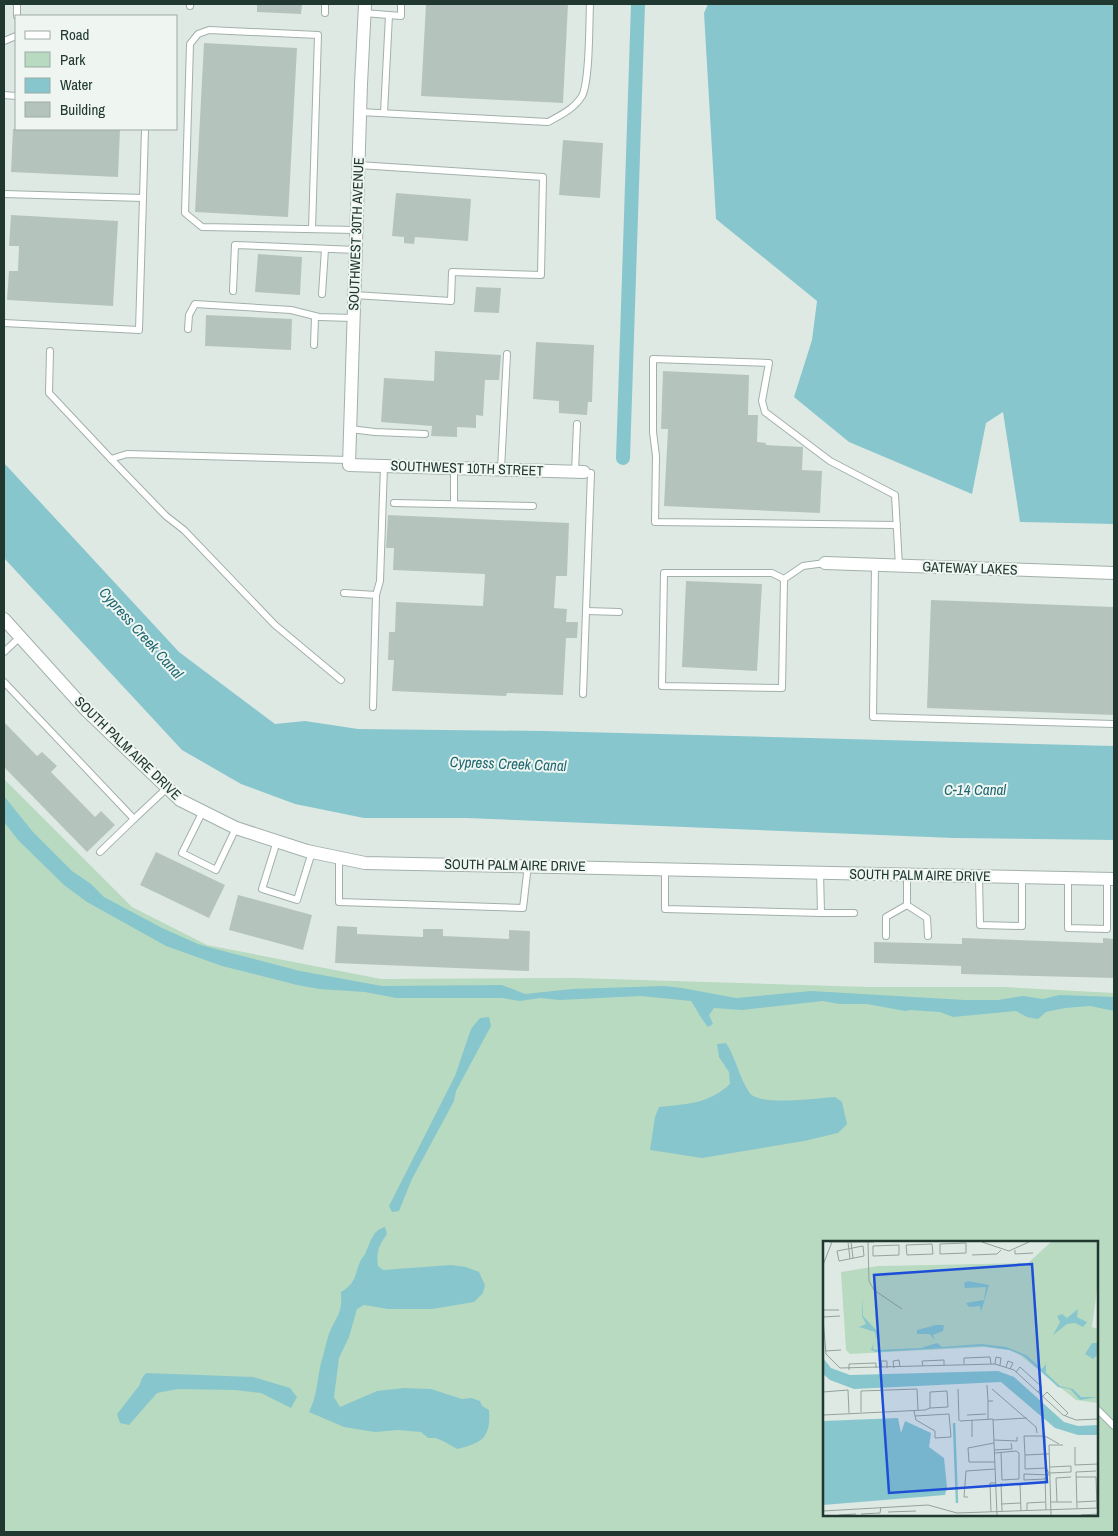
<svg xmlns="http://www.w3.org/2000/svg" width="1118" height="1536" font-family="'Archivo Narrow',sans-serif">
  <rect width="100%" height="100%" fill="#dfe9e4"/>
  <!-- green -->
  <path fill="#b8dac0" fill-rule="evenodd" d="M4,779L132,907L207,945L381,979L576,978L869,987H1004L1114,993V1532H4ZM824,1242H1097V1515H824Z"/>
  <!-- water -->
  <g fill="#88c6cd">
    <path d="M708,4H1114V524L1020,522L1003,412L986,423L972,494L849,442L794,397L812,340L817,301L716,219L704,13Z"/>
    <path d="M4,463L179,652L275,724L305,721L358,729L544,731L1114,746V840L954,838L466,818H364L295,804L241,784L182,750L4,558Z"/>
    <path d="M4,796L33,832L72,871L91,884L104,897L162,928L198,944L212,948L300,971L382,986L502,985L525,994L572,989L664,986L682,988L736,998L811,991L965,1000H998L1023,996L1043,999L1059,995L1114,997V1011L1090,1006L1065,1008L1046,1012L1038,1019L1027,1017L1016,1011L953,1017L940,1012L910,1010L905,1011L867,1004H839L823,1001L742,1010L714,1008L709,1015L713,1024L708,1027C701,1019 697,1010 691,1001L641,996L559,1000L540,998L520,1001L503,998H396L365,992L319,989L297,985L222,966L166,946L87,902L64,885L18,840L4,822Z"/>
    <path d="M489,1017L491,1026L456,1091L454,1101L412,1179L399,1211L392,1212L389,1206L455,1076L471,1029L480,1018Z"/>
    <path d="M726,1043C736,1058 739,1077 749,1092C758,1107 818,1098 835,1097L842,1102L847,1124L838,1133L804,1141L702,1158L650,1150L655,1117L659,1107C686,1104 709,1104 730,1084L729,1072L719,1057L717,1044Z"/>
    <path d="M385,1227L387,1234C379,1245 376,1252 378,1266L383,1270L451,1265L466,1267L479,1272L485,1285L483,1293L474,1302L432,1309H388L364,1305L357,1309L349,1337L339,1358L334,1397L340,1407L377,1391L404,1388L431,1389L462,1399L471,1398L480,1401L482,1406L489,1410C491,1438 482,1443 457,1449L445,1442L436,1438H428L421,1432L398,1430L375,1432L344,1427L309,1412C318,1394 317,1377 322,1359C325,1350 327,1337 331,1329C339,1313 342,1312 341,1292C356,1283 354,1277 360,1262C361,1258 365,1256 366,1252C371,1241 372,1231 385,1227Z"/>
    <path d="M146,1373L253,1377L290,1388L297,1397L291,1408L261,1393L235,1390L178,1389L157,1393L129,1425L120,1423L117,1414L139,1386L142,1378Z"/>
  </g>
  <g fill="none" stroke-linecap="round" stroke-linejoin="round">
    <!-- canal -->
    <path stroke="#88c6cd" stroke-width="14" d="M623,458L638,4"/>
  </g>
  <!-- building -->
  <g fill="#b4c4bd">
    <path d="M257,4H302L301,14L257,12Z"/>
    <path d="M426,4H568L563,103L421,96Z"/>
    <path d="M204,43L297,48L288,217L195,212Z"/>
    <path d="M13,129H120L118,177L11,172Z"/>
    <path d="M563,140L603,143L600,198L559,195Z"/>
    <path d="M396,193L471,199L468,241L415,237L414,244L404,243V237L392,236Z"/>
    <path d="M11,215L118,221L113,306L7,300L9,271H18L19,246H9Z"/>
    <path d="M258,254L302,257L300,295L255,292Z"/>
    <path d="M476,287L501,288L499,313L474,312Z"/>
    <path d="M206,315L292,319L291,350L205,346Z"/>
    <path d="M536,342L594,345L592,402H588L587,415L559,413V401L533,399Z"/>
    <path d="M435,351L501,355L499,380H485L483,416L476,415V428L457,427V437L431,436L432,426L381,422L384,378L434,381Z"/>
    <path d="M663,371L749,375L748,415H758L757,442L766,443V445L803,447L802,470L822,471L820,513L664,506L668,429H661Z"/>
    <path d="M388,515L569,523L567,576H556L554,608L567,609L566,622H578L577,638H566L563,695L507,693L506,696L392,691L394,660H388L389,632H395L396,602L483,606L485,574L393,570L394,548H386Z"/>
    <path d="M686,581L762,584L757,671L682,667Z"/>
    <path d="M931,600L1114,607V715L927,708Z"/>
    <path d="M4,722L37,756L42,752L57,766L51,772L95,817L101,811L115,825L87,852L4,767Z"/>
    <path d="M156,852L225,885L209,918L140,885Z"/>
    <path d="M238,895L312,915L303,950L229,930Z"/>
    <path d="M337,926L357,927V934L423,937V929H443V936L509,939V930L530,931L529,971L335,963Z"/>
    <path d="M962,938L1103,943V938L1114,939V978L961,974V966L874,963V942L962,944Z"/>
  </g>
  <g fill="none" stroke-linecap="round" stroke-linejoin="round">
    <defs>
      <g id="service">
        <path d="M190,6V4"/>
        <path d="M325,13V4"/>
        <path d="M364,13L401,16V4"/>
        <path d="M17,16V4"/>
        <path d="M4,41L16,36"/>
        <path d="M4,95L16,96"/>
        <path d="M360,112L548,122C561,115 574,109 582,96C590,81 589,24 590,4"/>
        <path d="M384,113L389,15"/>
        <path d="M4,194L143,198L145,129"/>
        <path d="M312,229L318,35L209,30L198,34L190,44L185,213L202,227L356,230"/>
        <path d="M233,291L235,245L356,250"/>
        <path d="M322,294L325,249"/>
        <path d="M354,295L451,301L452,272L541,275L543,177L358,165"/>
        <path d="M4,323L139,330L143,198"/>
        <path d="M188,329L189,315L195,304L291,310L319,317L353,318"/>
        <path d="M314,345L315,317"/>
        <path d="M50,351L49,393L111,459L166,516L184,530L275,625L341,680"/>
        <path d="M350,429L375,432L425,434"/>
        <path d="M111,459L127,454L349,460"/>
        <path d="M501,469L507,354"/>
        <path d="M575,472L577,424"/>
        <path d="M394,503L533,506"/>
        <path d="M454,504V467"/>
        <path d="M897,525L655,522L656,456L653,432V359L769,363L762,401L765,412L830,461L895,495L899,566"/>
        <path d="M875,565L873,717L1114,724"/>
        <path d="M784,579L772,573H664L662,686L782,688L784,579L803,566L825,563"/>
        <path d="M344,593L376,595L373,707"/>
        <path d="M376,595L380,581L384,466"/>
        <path d="M586,611L619,612"/>
        <path d="M4,652L20,637"/>
        <path d="M4,682L134,819L167,788"/>
        <path d="M583,694L591,473"/>
        <path d="M203,811L182,853L216,870L236,828"/>
        <path d="M277,841L262,889L297,900L312,852"/>
        <path d="M100,852L134,819"/>
        <path d="M339,857V902L523,908L528,865"/>
        <path d="M665,869V909L821,913L820,872"/>
        <path d="M907,874V905L927,918L928,936"/>
        <path d="M979,876L980,925L1022,926V877"/>
        <path d="M1068,878V928L1107,929V879"/>
        <path d="M821,913H854"/>
        <path d="M886,936V917L907,905"/>
        <path d="M1097,1409L1114,1426"/>
      </g>
      <g id="minor">
        <path d="M365,4L361,84L349,465L584,472"/>
        <path d="M825,563L1114,573"/>
        <path d="M4,619L87,711L180,800L236,828L307,851L365,863L1114,879"/>
      </g>
    </defs>
    <!-- service casing -->
    <use href="#service" stroke="#a2b0ab" stroke-width="8"/>
    <!-- minor casing -->
    <use href="#minor" stroke="#a2b0ab" stroke-width="14"/>
    <!-- service -->
    <use href="#service" stroke="#fff" stroke-width="6"/>
    <!-- minor -->
    <use href="#minor" stroke="#fff" stroke-width="12"/>
  </g>
  <g text-anchor="middle" stroke-width="4" stroke-linejoin="round" paint-order="stroke">
    <!-- street labels -->
    <g font-size="14" fill="#213831" stroke="#eff6f2">
      <text transform="translate(356 234) rotate(-88)" y="5">SOUTHWEST 30TH AVENUE</text>
      <text transform="translate(467 468) rotate(2)" y="5">SOUTHWEST 10TH STREET</text>
      <text transform="translate(970 568) rotate(2)" y="5">GATEWAY LAKES</text>
      <text transform="translate(128 748) rotate(44)" y="5">SOUTH PALM AIRE DRIVE</text>
      <text transform="translate(515 865) rotate(1)" y="5">SOUTH PALM AIRE DRIVE</text>
      <text transform="translate(920 875) rotate(1)" y="5">SOUTH PALM AIRE DRIVE</text>
    </g>
    <!-- water labels -->
    <g font-size="15" font-style="italic" fill="#1e6771" stroke="#eff6f2">
      <text transform="translate(141 633) rotate(48)" y="5">Cypress Creek Canal</text>
      <text transform="translate(508 764) rotate(2)" y="5">Cypress Creek Canal</text>
      <text x="975" y="795">C-14 Canal</text>
    </g>
  </g>
  <!-- overview -->
  <g transform="translate(823 1241)">
    <rect width="275" height="275" fill="#dfe9e4"/>
    <path d="M228,1H275V42L269,86L275,88V162L253,159L197,114L186,109L161,106L27,113L23,109L18,31L55,25L205,22Z" fill="#b8dac0"/>
    <path d="M145,40L166,44L158,71L157,65L146,66L143,62L161,59L163,46L142,47L141,42ZM40,56V75L54,90L53,99L52,91L36,86L43,83L39,75ZM255,68L254,76L264,81L260,86L252,82L244,83L230,94L237,81L234,75L239,73L244,77ZM113,84H121L120,90L110,94L112,100L107,93H94V89ZM51,101L50,108L54,109L98,107L114,102L119,106L158,103L183,106L203,114L219,128L223,123V132L237,145L250,148L258,156H275L257,159L247,148L235,146L201,115L187,109L160,105L53,111L48,109ZM269,102H275V113L270,118L262,113ZM0,117L8,127L27,134L175,130L191,136L241,181L255,185L275,184V194H255L232,187L178,141L31,148L7,139L0,133ZM75,177L78,192L82,180L108,192L106,206L121,217L124,246L122,254L0,264V180Z" fill="#88c6cd"/>
    <path fill="none" stroke="#88c6cd" stroke-width="2.5" d="M131,182L134,262"/>
    <path fill="none" stroke="#93a29c" stroke-width="1" d="M6,1H51M25,1L27,18M28,1L30,17M45,1L46,40L51,49L79,68M159,1L186,10L206,1M143,2V12L117,13V3ZM109,3L110,13L84,14L83,4ZM76,4V14L50,15V5ZM40,5L41,15L16,20L14,10ZM192,9V13L210,12M149,14L174,13L178,9M0,24L9,1M0,69H16M0,76L17,75M0,78L3,113L17,127L172,123L191,129L240,174L253,179L275,178M2,110L18,109M141,123V117L167,116L168,123M172,123L173,116L178,117L177,124M100,125L99,120L121,119V124M183,126L185,120L190,122L187,128M59,127L58,120H64V127M71,127L70,120L76,119L77,126M26,129V123L53,122V127M193,131L197,126L219,146L215,151M164,144L165,160H170M135,148L136,180M169,148L213,186L214,192M0,151L25,149L26,172M220,155L224,151L245,172L242,175M165,160V179M91,170L93,179L112,190V197L128,196L126,173L92,175M38,171V150L94,148L95,169M0,174L102,169L107,167V151L124,150L125,166L107,167M144,174L163,173M149,179V196M170,179L204,177M137,180L170,178L174,274M222,195L236,203M171,199L194,200V196M171,202L145,207L146,221H172M252,206V224L275,223M171,209L189,208L188,202M172,212L193,210L196,212V238L179,239L178,211M202,214L201,195H222V213L223,227L202,228V214L222,213H226M227,226L248,225V231L227,232M222,236L223,269M253,236H273L274,267M222,238L201,239V233L227,234L223,227M178,242L179,270M197,242L198,270M145,256H141L143,230L172,228M228,261H249M234,261L233,237L248,236M254,261L273,260M178,263L198,262M254,267L253,231L273,230M204,269V262L222,261M0,270L105,264L134,272L275,267M65,271L93,270M168,271L167,242H173M38,273L57,272L58,266M16,274L33,273M228,274L226,204H240M258,274L275,273"/>
    <path fill="#1d4ed8" fill-opacity="0.15" stroke="#1d4ed8" stroke-width="2.5" d="M209,23L224,241L66,252L51,34Z"/>
    <rect width="275" height="275" fill="none" stroke="#213831" stroke-width="2.5"/>
  </g>
  <!-- border -->
  <rect width="1118" height="1536" fill="none" stroke="#213831" stroke-width="10"/>
  <!-- legend -->
  <rect x="15" y="15" width="162" height="115" fill="#eff6f2" stroke="#9daaa5"/>
  <rect x="25" y="31" width="25" height="8" fill="#ffffff" stroke="#9daaa5"/>
  <text x="60" y="40" font-size="15" fill="#213831">Road</text>
  <rect x="25" y="52" width="25" height="15" fill="#b8dac0" stroke="#9daaa5"/>
  <text x="60" y="65" font-size="15" fill="#213831">Park</text>
  <rect x="25" y="78" width="25" height="15" fill="#88c6cd" stroke="#9daaa5"/>
  <text x="60" y="90" font-size="15" fill="#213831">Water</text>
  <rect x="25" y="102" width="25" height="15" fill="#b4c4bd" stroke="#9daaa5"/>
  <text x="60" y="115" font-size="15" fill="#213831">Building</text>
</svg>
